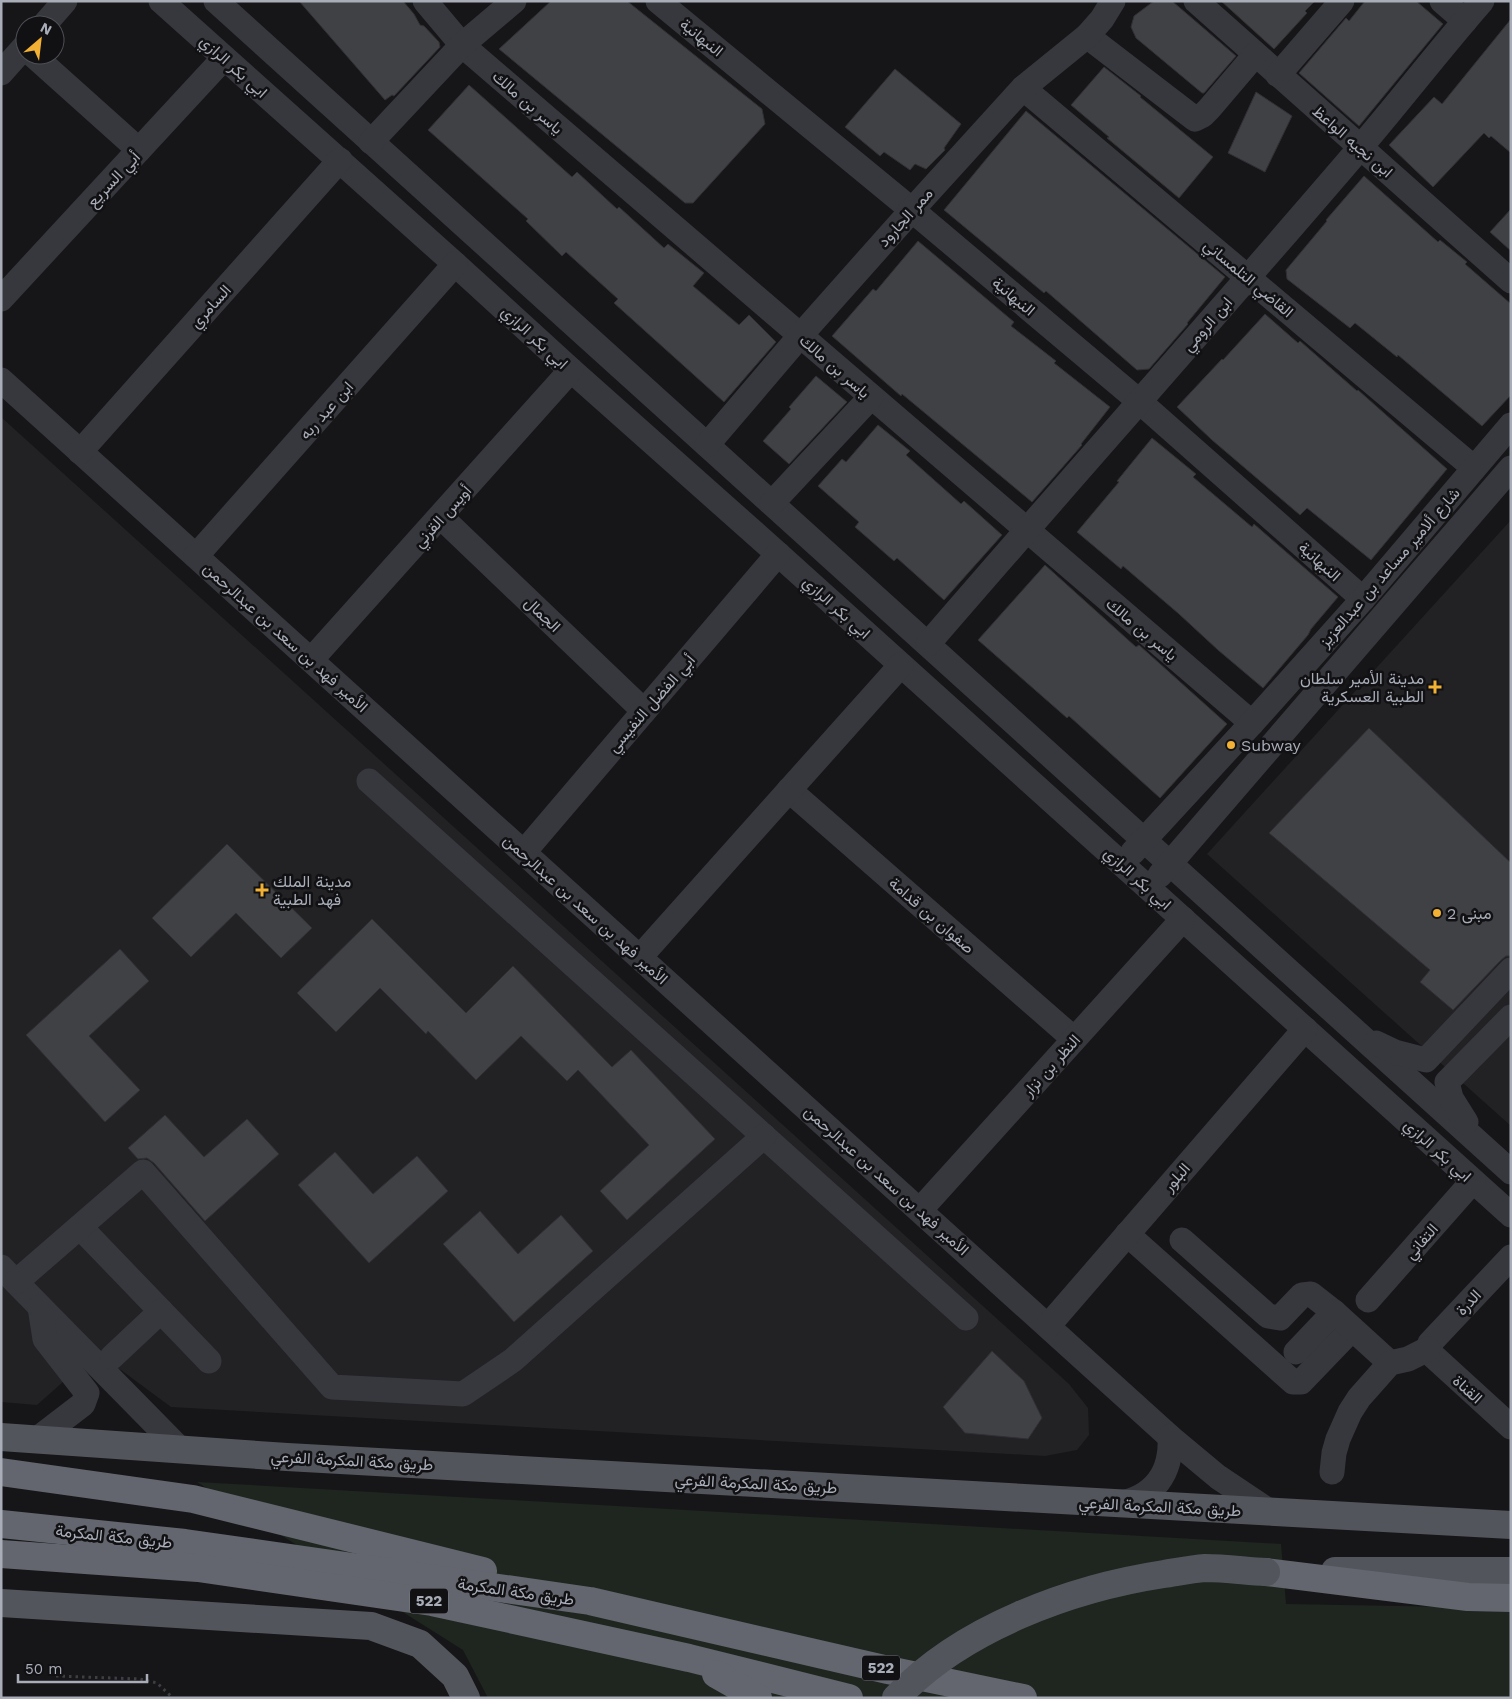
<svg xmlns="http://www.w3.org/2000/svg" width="1512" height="1699" font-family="'Work Sans',Vazirmatn,sans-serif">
  <rect width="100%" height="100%" fill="#161618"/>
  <!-- built -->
  <g fill="#222225">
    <path d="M1,417L1069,1384L1088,1408L1089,1435L1077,1450L1045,1456L171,1407L121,1370L94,1362L82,1365L37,1405L1,1402Z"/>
    <path d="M1511,520V1126L1207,854Z"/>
  </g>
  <!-- green -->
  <path fill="#1e261f" d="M197,1482L1281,1544L1286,1604L1511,1608V1698H488L463,1650Z"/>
  <!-- building -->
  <g fill="#404145" stroke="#303034">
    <path d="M299,1H403L414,14L420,25L424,26L439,42L440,47L394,96L392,95L385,100Z"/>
    <path d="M551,1H627L762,109L765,124L693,203H685L499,49Z"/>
    <path d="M1154,1H1172L1236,56L1204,93H1202L1136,38L1131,27L1134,16Z"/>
    <path d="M1221,1H1315L1305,11L1307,13L1274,49Z"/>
    <path d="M1365,1H1416L1443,24L1359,126L1299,73L1346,18L1349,21Z"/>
    <path d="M1511,19V153L1491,136L1489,138L1484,133L1433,187L1389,145L1434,97L1442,104Z"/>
    <path d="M1104,67L1141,96L1140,97L1213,157L1179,198L1107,138L1109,137L1071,105Z"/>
    <path d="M895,69L961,124L944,148L945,150L926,169L915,164L910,170L884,152L880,156L845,127Z"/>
    <path d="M469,85L572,177L577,172L617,209L619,207L664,248L668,244L704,273L693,286L739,325L749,315L776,342L724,402L614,303L618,299L566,252L562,256L526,221L528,219L428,130Z"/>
    <path d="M1256,92L1292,116L1265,172L1228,153Z"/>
    <path d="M1026,111L1225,277L1187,323L1188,324L1149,369L1137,370L1046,291L1044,293L944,210Z"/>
    <path d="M1364,176L1438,242L1440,240L1467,262L1465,264L1511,304V395L1482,426L1398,355L1397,357L1355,323L1350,328L1287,279L1286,270L1327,221L1326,220Z"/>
    <path d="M1511,209V251L1490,232Z"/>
    <path d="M918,241L1014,322L1011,326L1056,361L1054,363L1110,407L1081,444L1082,445L1032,502L902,394L901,396L832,336L873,289L876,291Z"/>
    <path d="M1265,314L1298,343L1300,341L1357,391L1358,390L1447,469L1371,560L1307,508L1300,515L1212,440L1177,407L1222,359L1223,360Z"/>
    <path d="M816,376L847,402L789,464L763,441L791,409L789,407Z"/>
    <path d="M878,425L910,451L906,455L961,504L964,501L1002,535L944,600L897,558L894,561L855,527L859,522L818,486L842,459L846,462Z"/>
    <path d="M1152,438L1196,474L1193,477L1252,527L1254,524L1338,597L1311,629L1308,635L1263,688L1218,650L1179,614L1123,566L1121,569L1077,532L1119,482L1117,481Z"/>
    <path d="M1045,565L1136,647L1139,645L1227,724L1160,798L1069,716L1067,718L978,640Z"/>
    <path d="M1369,728L1511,863V956H1506L1501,960L1453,1010L1420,982L1430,970L1269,833Z"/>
    <path d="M227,844L312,928L281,958L236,913L191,957L152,918Z"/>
    <path d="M372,919L466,1013L513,966L612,1067L631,1050L715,1139L627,1220L600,1191L649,1145L578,1070L567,1081L521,1036L476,1080L428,1031L426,1034L380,988L336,1032L297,993Z"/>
    <path d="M120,949L149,981L89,1036L140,1090L105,1122L26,1035Z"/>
    <path d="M165,1115L204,1157L247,1119L279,1154L205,1221L154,1163L147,1158L138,1159L128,1148Z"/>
    <path d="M335,1152L373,1194L417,1156L448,1191L369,1263L298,1185Z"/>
    <path d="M480,1211L518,1254L561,1215L593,1251L514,1322L443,1244Z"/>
    <path d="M992,1351L1024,1381L1042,1418L1028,1439L965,1433L943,1407Z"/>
  </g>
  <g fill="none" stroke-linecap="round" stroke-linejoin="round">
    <!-- path -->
    <path stroke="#3d3f44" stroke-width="3" stroke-dasharray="2.5 4" stroke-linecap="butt" d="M56,1676L140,1679L157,1683L173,1698"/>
    <!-- minor -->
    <g stroke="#37383d" stroke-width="25">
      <path d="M161,1L455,264L571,370L778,554L1511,1215"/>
      <path d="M216,1L1511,1172"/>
      <path d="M425,1L462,45L1252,723"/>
      <path d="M658,1L912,210L1140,402L1363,599"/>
      <path d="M1196,1L1511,281"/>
      <path d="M1442,1L1465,21"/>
      <path d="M44,25L65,1"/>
      <path d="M1087,36L1195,119L1203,115L1209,109L1255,55"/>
      <path d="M33,55L139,150"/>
      <path d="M1,73L25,46"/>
      <path d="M1278,75L1342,1"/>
      <path d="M1023,88L1474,468"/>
      <path d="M371,142L462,45L514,1"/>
      <path d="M1,299L224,58"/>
      <path d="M1,380L1170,1437L1218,1477L1269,1511"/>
      <path d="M707,445L800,336L912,210L1023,88L1087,36L1102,19L1113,1"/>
      <path d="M80,452L340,160"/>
      <path d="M772,503L871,397"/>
      <path d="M441,517L644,711"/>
      <path d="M196,556L455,264"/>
      <path d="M928,644C1071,478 1217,315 1359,149C1401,100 1440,49 1482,1"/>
      <path d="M311,660L571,370"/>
      <path d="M369,781L966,1318"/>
      <path d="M789,790L1074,1039"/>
      <path d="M524,852L778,554"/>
      <path d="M1133,852L1252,723L1363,599L1511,425"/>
      <path d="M1160,875L1511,468"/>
      <path d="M640,957L901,665"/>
      <path d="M1376,1043L1395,1052L1426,1060L1511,970"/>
      <path d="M1466,1122L1451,1098L1447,1082L1511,1017"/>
      <path d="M920,1210L1183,919"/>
      <path d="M80,1227L209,1361"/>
      <path d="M1127,1234L1293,1382H1301L1352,1329"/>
      <path d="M1182,1240L1268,1316L1280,1318L1302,1295L1311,1294L1334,1312L1390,1363"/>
      <path d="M1,1267L180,1449"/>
      <path d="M16,1282L143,1172L332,1387L463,1394L513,1360L764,1136"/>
      <path d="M1368,1300L1473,1181"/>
      <path d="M1048,1326L1305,1029"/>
      <path d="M1428,1349L1430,1343L1511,1257"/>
      <path d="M1428,1349L1431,1354L1511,1427"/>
      <path d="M1296,1352L1334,1312"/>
      <path d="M112,1357L161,1311"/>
      <path d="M36,1440L83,1404L87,1393L45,1339L40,1307"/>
      <path d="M1332,1472L1334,1453L1338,1439L1350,1412L1359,1398L1390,1363L1408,1359L1428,1349"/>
      <path d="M1118,1504C1154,1497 1172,1474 1170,1437"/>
    </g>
    <!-- major -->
    <g stroke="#53555c" stroke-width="28">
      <path d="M1,1437L287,1457L1511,1525"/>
      <path d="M1335,1571H1511"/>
      <path d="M1,1603L371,1626L420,1644L455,1676L466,1698"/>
    </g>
    <!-- highway -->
    <g stroke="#63666e" stroke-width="28">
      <path d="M1,1472L193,1499L483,1571"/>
      <path d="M1,1524L185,1543L590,1601L888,1670L1023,1698"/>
      <path d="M1,1554L198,1568L432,1602L689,1658L849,1698"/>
      <path d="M1266,1572L1468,1597L1511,1598"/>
      <path d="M716,1674L758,1698"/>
    </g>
    <!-- major-bridge -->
    <path stroke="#53555c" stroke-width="28" d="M896,1698C961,1628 1072,1588 1164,1574C1177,1572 1192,1569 1205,1568C1225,1568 1246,1571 1266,1572"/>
  </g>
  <!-- markers -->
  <g fill="#f2b134" stroke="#111113" stroke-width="2">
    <path d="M1432.5 679.5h5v5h5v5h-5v5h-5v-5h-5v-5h5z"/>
    <circle cx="1231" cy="745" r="5"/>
    <path d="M259.5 882.5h5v5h5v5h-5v5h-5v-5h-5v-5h5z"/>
    <circle cx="1437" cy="913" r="5"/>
  </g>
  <g text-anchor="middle" stroke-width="5" stroke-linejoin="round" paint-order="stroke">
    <!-- shield labels -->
    <g fill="#111113" stroke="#7b7e86" stroke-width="1">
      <rect x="410" y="1588.5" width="38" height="25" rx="4"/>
      <rect x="862" y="1655.5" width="38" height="25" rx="4"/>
    </g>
    <g font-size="15" font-weight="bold" fill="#a8adb8">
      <text x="429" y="1606">522</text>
      <text x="881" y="1673">522</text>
    </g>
    <!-- street labels -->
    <g font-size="16" fill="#a8adb8" stroke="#111113">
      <text transform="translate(702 37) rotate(39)" y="6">النبهانية</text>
      <text transform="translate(234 66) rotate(42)" y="6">ابي بكر الرازي</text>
      <text transform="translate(528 102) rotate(41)" y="6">ياسر بن مالك</text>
      <text transform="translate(1353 141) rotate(41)" y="6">ابن نجيه الواعظ</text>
      <text transform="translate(113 179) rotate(-47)" y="6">أبي السريع</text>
      <text transform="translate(905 217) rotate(-48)" y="6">ممر الجارود</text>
      <text transform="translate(1249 278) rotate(40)" y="6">القاضي التلمساني</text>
      <text transform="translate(1014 296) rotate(40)" y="6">النبهانية</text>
      <text transform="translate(210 306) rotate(-48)" y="6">السامري</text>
      <text transform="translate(1207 324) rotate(-49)" y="6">ابن الرومي</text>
      <text transform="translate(535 337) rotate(43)" y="6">ابي بكر الرازي</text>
      <text transform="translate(835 366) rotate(41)" y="6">ياسر بن مالك</text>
      <text transform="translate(326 410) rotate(-48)" y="6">ابن عبد ربه</text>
      <text transform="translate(442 516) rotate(-48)" y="6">أويس القرني</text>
      <text transform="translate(1320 561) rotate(42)" y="6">النبهانية</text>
      <text transform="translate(1389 567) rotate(-49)" y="6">شارع ألامير مساعد بن عبدالعزيز</text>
      <text transform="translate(837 607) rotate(42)" y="6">ابي بكر الرازي</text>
      <text transform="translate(543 614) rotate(44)" y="6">الجمال</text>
      <text transform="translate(1142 629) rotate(40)" y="6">ياسر بن مالك</text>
      <text transform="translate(286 637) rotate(42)" y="6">الأمير فهد بن سعد بن عبدالرحمن</text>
      <text transform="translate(651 703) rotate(-49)" y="6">أبي الفضل النفيسي</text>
      <text transform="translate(1138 878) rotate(42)" y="6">ابي بكر الرازي</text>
      <text transform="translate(586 909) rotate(42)" y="6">الأمير فهد بن سعد بن عبدالرحمن</text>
      <text transform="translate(932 915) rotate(41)" y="6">صفوان بن قدامة</text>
      <text transform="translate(1051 1065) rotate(-48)" y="6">النظر بن نزار</text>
      <text transform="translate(1438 1150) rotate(42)" y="6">ابي بكر الرازي</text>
      <text transform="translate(1176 1177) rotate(-49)" y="6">البلور</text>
      <text transform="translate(887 1180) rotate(42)" y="6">الأمير فهد بن سعد بن عبدالرحمن</text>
      <text transform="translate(1421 1241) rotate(-49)" y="6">التفاني</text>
      <text transform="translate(1468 1302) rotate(-47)" y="6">الدرة</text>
      <text transform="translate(1468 1389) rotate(42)" y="6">القناة</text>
      <text transform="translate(352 1460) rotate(3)" y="6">طريق مكة المكرمة الفرعي</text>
      <text transform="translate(756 1483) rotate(3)" y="6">طريق مكة المكرمة الفرعي</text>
      <text transform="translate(1160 1506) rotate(3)" y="6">طريق مكة المكرمة الفرعي</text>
      <text transform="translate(114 1536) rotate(6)" y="6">طريق مكة المكرمة</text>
      <text transform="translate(516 1591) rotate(8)" y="6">طريق مكة المكرمة</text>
    </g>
    <!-- poi labels -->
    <g font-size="16" fill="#a8adb8" stroke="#111113" text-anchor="start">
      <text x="1424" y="684" text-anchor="end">مدينة الأمير سلطان<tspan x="1424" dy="18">الطبية العسكرية</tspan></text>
      <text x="1241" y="751">Subway</text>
      <text x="273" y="887">مدينة الملك<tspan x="273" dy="18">فهد الطبية</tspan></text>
      <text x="1447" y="919">مبنى 2</text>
    </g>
  </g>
  <!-- border -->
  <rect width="1512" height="1699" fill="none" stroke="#a8adb8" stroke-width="5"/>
  <!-- north arrow -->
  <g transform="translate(40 40) rotate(28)"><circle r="24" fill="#111113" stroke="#4d4f55"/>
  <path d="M0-4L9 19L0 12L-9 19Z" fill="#f2b134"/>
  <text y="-8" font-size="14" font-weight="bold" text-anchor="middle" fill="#a8adb8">N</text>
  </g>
  <!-- scale -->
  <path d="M18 1674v8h129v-8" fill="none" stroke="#a8adb8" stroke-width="2.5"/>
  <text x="25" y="1674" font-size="15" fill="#a8adb8" stroke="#111113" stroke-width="4" paint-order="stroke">50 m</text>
</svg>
